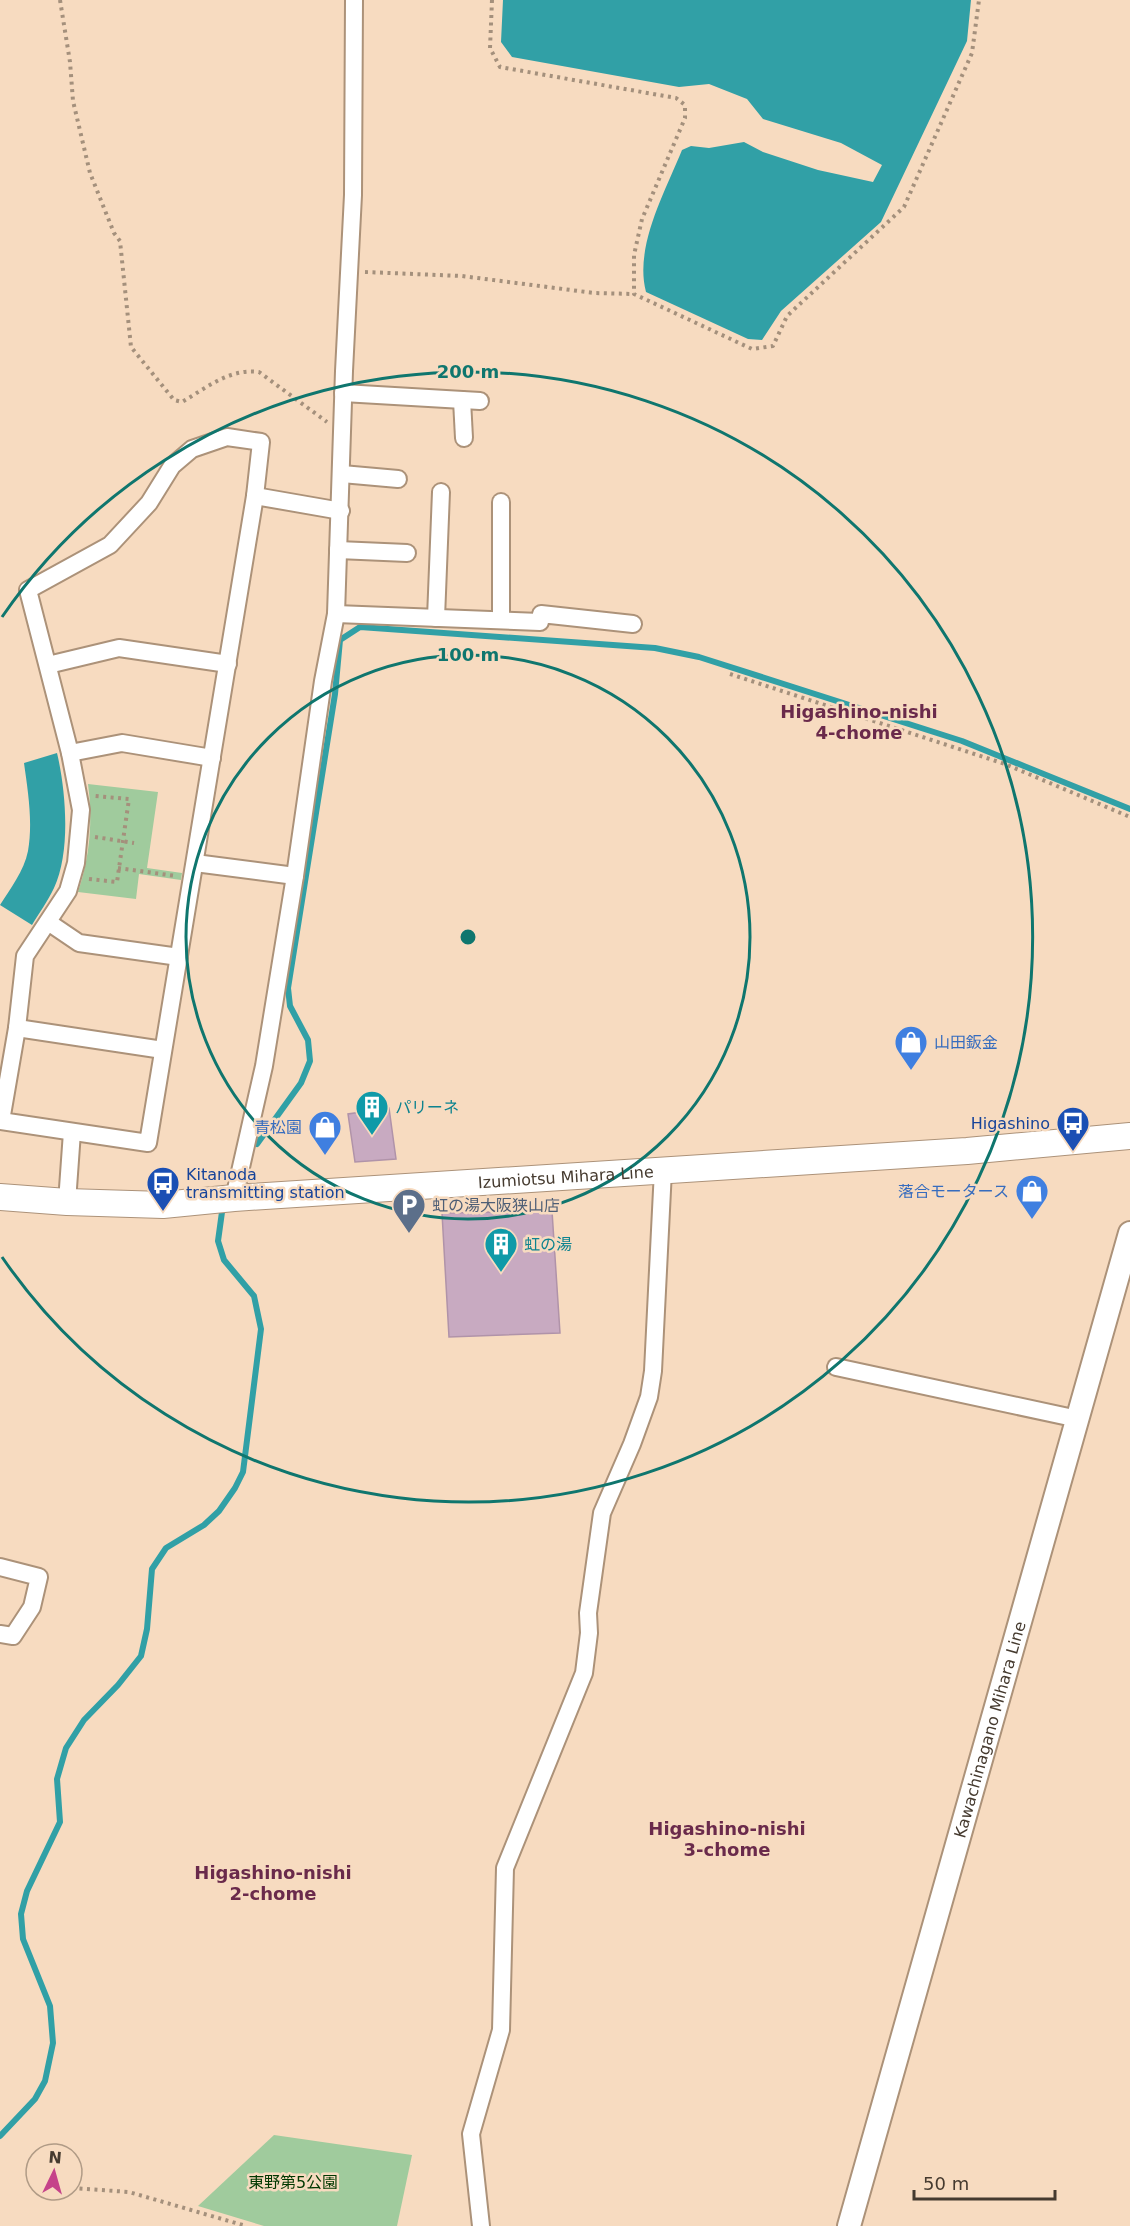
<svg xmlns="http://www.w3.org/2000/svg" width="1130" height="2226" font-family="'DejaVu Sans','Noto Sans JP',sans-serif">
  <rect width="100%" height="100%" fill="#f7dbc0"/>
  <!-- green -->
  <g fill="#a0cb9d">
    <path d="M88,784L158,792L147,868L182,873L181,880L139,874L136,899L78,892C90,857 93,820 88,784Z"/>
    <path d="M274,2135L412,2155L397,2226H264L198,2206Z"/>
  </g>
  <!-- water -->
  <g fill="#31a0a6">
    <path d="M503,0H971L967,41L881,222L781,311L762,340L748,339L646,292C634,247 665,192 682,150L691,146L709,148L744,142L763,152L818,170L873,182L882,165L841,143L763,119L747,99L709,84L679,87L512,57L501,42Z"/>
    <path d="M57,753C66,791 71,852 54,888C48,901 39,913 32,925L0,905C10,889 24,871 28,851C33,822 28,792 24,763Z"/>
  </g>
  <g fill="none" stroke-linecap="round" stroke-linejoin="round">
    <!-- stream -->
    <g stroke="#31a0a6" stroke-width="6">
      <path d="M257,1144L301,1083L310,1061L308,1040L290,1006L288,988L335,694L340,640L360,627L655,648L699,657L962,741L1130,809"/>
      <path d="M0,2136L35,2099L45,2081L53,2043L50,2006L23,1939L21,1914L27,1891L60,1822L57,1779L66,1748L84,1720L118,1685L141,1656L147,1629L152,1569L166,1548L204,1525L219,1511L235,1488L243,1472L261,1329L254,1296L224,1260L218,1241L222,1212"/>
    </g>
  </g>
  <!-- building -->
  <g fill="#c8aac1" stroke="#b093a9" stroke-width="1.5">
    <path d="M389,1108L396,1159L355,1162L348,1114Z"/>
    <path d="M552,1211L560,1333L449,1337L442,1213Z"/>
  </g>
  <g fill="none" stroke-linecap="round" stroke-linejoin="round">
    <defs>
      <g id="minor">
        <path d="M343,393L480,401"/>
        <path d="M462,400L464,438"/>
        <path d="M227,437L261,442L255,496L148,1143L1,1121L17,1028L25,956L68,891L76,863L81,810L70,753L28,590L110,545L149,503L172,466L192,449Z"/>
        <path d="M342,474L398,479"/>
        <path d="M255,496L341,511"/>
        <path d="M338,550L407,553"/>
        <path d="M336,614L540,622L541,614L633,624"/>
        <path d="M436,618L441,492"/>
        <path d="M501,620V502"/>
        <path d="M48,665L119,648L228,664"/>
        <path d="M70,753L122,743L212,758"/>
        <path d="M195,863L295,876"/>
        <path d="M48,922L79,943L179,957"/>
        <path d="M17,1028L163,1050"/>
        <path d="M234,1198L264,1066L295,876L323,681L336,614L344,371L353,195L354,0"/>
        <path d="M67,1202L72,1132"/>
        <path d="M836,1367L1078,1419"/>
        <path d="M0,1567L39,1577L32,1607L13,1636L0,1634"/>
        <path d="M481,2226L471,2134L501,2030L505,1868L584,1673L589,1633L588,1613L602,1513L632,1444L649,1397L653,1371L663,1170"/>
      </g>
      <g id="secondary">
        <path id="s1" d="M849,2226L1130,1233"/>
      </g>
      <g id="primary">
        <path id="s2" d="M0,1197L67,1202L163,1205L234,1198L967,1151L1130,1136"/>
      </g>
    </defs>
    <!-- minor casing -->
    <use href="#minor" stroke="#ac9279" stroke-width="20"/>
    <!-- secondary casing -->
    <use href="#secondary" stroke="#ac9279" stroke-width="26"/>
    <!-- primary casing -->
    <use href="#primary" stroke="#ac9279" stroke-width="28"/>
    <!-- path -->
    <g stroke="#a4907c" stroke-width="4" stroke-dasharray="3 4.5" stroke-linecap="butt">
      <path d="M60,0L70,62L73,101L90,173L114,233L120,241L131,347L174,400L182,402C206,388 230,368 259,372L327,422"/>
      <path d="M492,0L490,48L500,67L676,98L685,105V118L642,219L634,255V294L752,349L773,346L787,316L904,207L972,53L979,0"/>
      <path d="M365,272L462,276L594,293L634,294"/>
      <path d="M730,674L1005,764L1130,817"/>
      <path d="M95,837L134,843"/>
      <path d="M118,868L176,876"/>
      <path d="M89,879L117,882L129,799L95,796"/>
      <path d="M31,2179L36,2181"/>
      <path d="M72,2188L129,2192L246,2226"/>
    </g>
    <!-- minor -->
    <use href="#minor" stroke="#fff" stroke-width="16"/>
    <!-- secondary -->
    <use href="#secondary" stroke="#fff" stroke-width="22"/>
    <!-- primary -->
    <use href="#primary" stroke="#fff" stroke-width="26"/>
  </g>
  <!-- distance rings -->
  <g fill="none" stroke="#0f766e" stroke-width="3">
    <circle cx="468" cy="937" r="282"/>
    <path d="M2 617A565 565 0 1 1 2 1257"/>
  </g>
  <!-- icons -->
  <defs>
    <symbol id="shop-pin" viewBox="-11 -11 22 30"><path d="M0 17L-7.5 6A9.5 9.5 0 1 1 7.5 6Z" fill="#3f7fe0" stroke="#f7dbc0"/><path d="M-5-2.5h2.3a2.7 3.5 0 0 1 5.4 0H5L5.5 6h-11ZM-1.5-2.5h3a1.5 2.3 0 0 0-3 0Z" fill="#fff"/></symbol>
    <symbol id="building-pin" viewBox="-11 -11 22 30"><path d="M0 17L-7.5 6A9.5 9.5 0 1 1 7.5 6Z" fill="#0f9aa8" stroke="#f7dbc0"/><path d="M-4-6H4V6H1V3H-1V6H-4ZM-2.5-4.3h1.7v1.8h-1.7ZM.8-4.3h1.7v1.8H.8ZM-2.5-1h1.7V.8h-1.7ZM.8-1h1.7V.8H.8Z" fill="#fff"/></symbol>
    <symbol id="bus-pin" viewBox="-11 -11 22 30"><path d="M0 17L-7.5 6A9.5 9.5 0 1 1 7.5 6Z" fill="#1a4fb4" stroke="#f7dbc0"/><path d="M-5-6H5V4H4V6H2V4H-2V6H-4V4H-5ZM-3.5-4V0h7V-4ZM-3.5 1.2v1.5H-2V1.2ZM2 1.2v1.5H3.5V1.2Z" fill="#fff"/></symbol>
    <symbol id="parking-pin" viewBox="-11 -11 22 30"><path d="M0 17L-7.5 6A9.5 9.5 0 1 1 7.5 6Z" fill="#5c6f8a" stroke="#f7dbc0"/><path d="M-3.5-5.5H1a3.5 3.5 0 0 1 0 7H-1V5.5H-3.5ZM-1-3.4V-.6H.8a1.4 1.4 0 0 0 0-2.8Z" fill="#fff"/></symbol>
  </defs>
  <g fill-rule="evenodd">
    <use href="#shop-pin" x="892" y="1023" width="38" height="52"/>
    <use href="#building-pin" x="353" y="1088" width="38" height="52"/>
    <use href="#bus-pin" x="1054" y="1104" width="38" height="52"/>
    <use href="#shop-pin" x="306" y="1108" width="38" height="52"/>
    <use href="#bus-pin" x="144" y="1164" width="38" height="52"/>
    <use href="#shop-pin" x="1013" y="1172" width="38" height="52"/>
    <use href="#parking-pin" x="390" y="1186" width="38" height="52"/>
    <use href="#building-pin" x="482" y="1225" width="38" height="52"/>
  </g>
  <g text-anchor="middle" stroke-width="5" stroke-linejoin="round" paint-order="stroke">
    <!-- shop labels -->
    <g font-size="16" fill="#366cbe" stroke="#f7dbc0" text-anchor="end">
      <text x="934" y="1048" text-anchor="start">山田鈑金</text>
      <text x="302" y="1133">青松園</text>
      <text x="1009" y="1197">落合モータース</text>
    </g>
    <!-- culture labels -->
    <g font-size="16" fill="#0d838f" stroke="#f7dbc0" text-anchor="start">
      <text x="395" y="1113">パリーネ</text>
      <text x="524" y="1250">虹の湯</text>
    </g>
    <!-- transit labels -->
    <g font-size="16" fill="#164399" stroke="#f7dbc0" text-anchor="end">
      <text x="1050" y="1129">Higashino</text>
      <text x="186" y="1180" text-anchor="start">Kitanoda<tspan x="186" dy="18">transmitting station</tspan></text>
    </g>
    <!-- street labels -->
    <g font-size="16" fill="#453a2f" stroke="#f7dbc0">
      <text dy="6" stroke="none"><textPath href="#s2" startOffset="567">Izumiotsu Mihara Line</textPath></text>
      <text dy="6" stroke="none"><textPath href="#s1" startOffset="516">Kawachinagano Mihara Line</textPath></text>
    </g>
    <!-- service labels -->
    <g font-size="16" fill="#4e5e75" stroke="#f7dbc0" text-anchor="start">
      <text x="432" y="1211">虹の湯大阪狭山店</text>
    </g>
    <!-- park labels -->
    <g font-size="16" fill="#003800" stroke="#f7dbc0">
      <text x="293" y="2188">東野第5公園</text>
    </g>
    <!-- neighbourhood labels -->
    <g font-size="18" font-weight="bold" fill="#6a2a4b" stroke="#f7dbc0">
      <text x="859" y="718">Higashino-nishi<tspan x="859" dy="21">4-chome</tspan></text>
      <text x="727" y="1835">Higashino-nishi<tspan x="727" dy="21">3-chome</tspan></text>
      <text x="273" y="1879">Higashino-nishi<tspan x="273" dy="21">2-chome</tspan></text>
    </g>
  </g>
  <circle cx="468" cy="937" r="9" fill="#0f766e" stroke="#f7dbc0" stroke-width="3"/>
  <g font-size="18" text-anchor="middle" font-weight="bold" fill="#0f766e" stroke="#f7dbc0" stroke-width="5" stroke-linejoin="round" paint-order="stroke">
    <text x="468" y="378">200 m</text>
    <text x="468" y="661">100 m</text>
  </g>
  <!-- north arrow -->
  <g transform="translate(54 2172) rotate(5)"><circle r="28" fill="#f7dbc0" stroke="#b09b86" stroke-width="1.5"/>
  <path d="M0-4.5L10 22L0 15L-10 22Z" fill="#c5438a"/>
  <text y="-9" font-size="16" font-weight="bold" text-anchor="middle" fill="#453a2f">N</text>
  </g>
  <!-- scale -->
  <path d="M914 2190v9h141v-9" fill="none" stroke="#453a2f" stroke-width="3"/>
  <text x="923" y="2190" font-size="18" fill="#453a2f" stroke="#f7dbc0" stroke-width="4.5" paint-order="stroke">50 m</text>
</svg>
